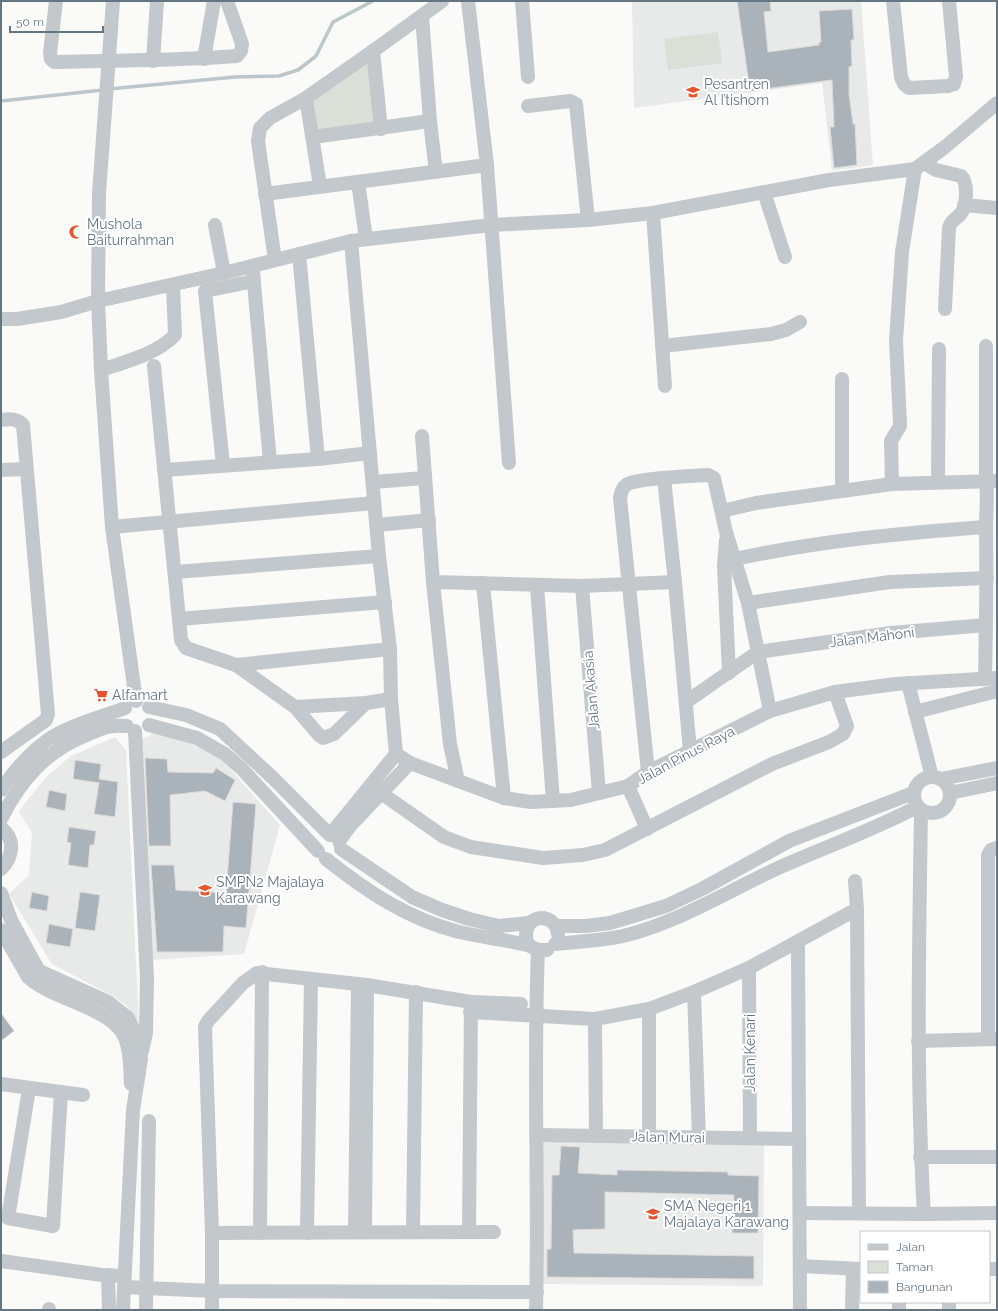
<svg xmlns="http://www.w3.org/2000/svg" width="998" height="1311" font-family="Raleway,sans-serif">
  <rect width="100%" height="100%" fill="#fafaf8"/>
  <!-- built -->
  <g fill="#e8e9e9">
    <path d="M632,1H861L873,165L832,171L822,83L634,108Z"/>
    <path d="M156,732L176,736L213,754L225,763L280,825L244,954L151,960L140,740Z"/>
    <path d="M115,737L126,750L139,1027L127,1006L113,996L52,964L9,894L29,875L32,833L19,812L25,803L47,776L71,756Z"/>
    <path d="M542,1142L764,1144L763,1286L543,1284Z"/>
  </g>
  <!-- green -->
  <g fill="#dadfd7">
    <path d="M718,32L722,63L668,70L664,39Z"/>
    <path d="M370,57L377,122L318,132L313,95Z"/>
  </g>
  <g fill="none" stroke-linecap="round" stroke-linejoin="round">
    <!-- stream -->
    <g stroke="#bbc7cb" stroke-width="3.5">
      <path d="M109,89L235,77L279,76L298,70L316,56L333,22L373,1"/>
      <path d="M1,101L103,90"/>
    </g>
  </g>
  <!-- building -->
  <g fill="#aab3b9" stroke="#dcdcda">
    <path d="M737,1H770L771,11L764,12L768,52L819,45V42H821L819,11L852,9L854,40H851L852,66L849,67V94L853,124H855L857,165L834,168L830,127H834L832,80L750,91Z"/>
    <path d="M145,758L167,759L168,772L213,773L216,768L235,780L225,801L205,791L170,795L171,846H149Z"/>
    <path d="M75,760L101,764L99,779L118,782L115,817L94,814L99,783L73,779Z"/>
    <path d="M49,790L67,794L65,811L46,807Z"/>
    <path d="M233,802L256,804L246,928L224,926L223,952H157L151,865H174L176,890L226,893Z"/>
    <path d="M69,827L96,831L94,845H90L88,868L68,865L71,843L67,842Z"/>
    <path d="M32,892L49,896L47,911L29,908Z"/>
    <path d="M80,892L100,895L95,931L75,928Z"/>
    <path d="M49,924L73,929L70,947L46,943Z"/>
    <path d="M1,1013L14,1031L1,1041Z"/>
    <path d="M561,1146L580,1147L578,1173L617,1175V1170L728,1172V1175L759,1176L758,1233H732L734,1195L605,1192V1229L573,1230L574,1253L754,1256V1279L547,1277V1249H551L552,1175H559Z"/>
  </g>
  <g fill="none" stroke-linecap="round" stroke-linejoin="round">
    <!-- minor -->
    <g stroke="#c3c8cc" stroke-width="14">
      <path d="M56,1L50,53L51,59L54,62C116,60 176,61 237,56L241,51L242,44L227,1"/>
      <path d="M113,1L99,193L98,301L101,370L112,527L136,701"/>
      <path d="M468,1L487,165L509,463"/>
      <path d="M522,1L528,77"/>
      <path d="M893,1L901,77L904,84L909,88L948,86L954,84L956,76L949,1"/>
      <path d="M422,16L430,121L436,172"/>
      <path d="M373,51L381,129"/>
      <path d="M204,59L214,1"/>
      <path d="M153,61L157,1"/>
      <path d="M306,98L320,186"/>
      <path d="M528,106L570,101L576,104L588,220"/>
      <path d="M313,137L430,121"/>
      <path d="M924,163L936,170L961,176C968,182 967,203 962,212C958,219 951,219 949,228L945,309"/>
      <path d="M358,182L366,239"/>
      <path d="M764,192L785,257"/>
      <path d="M265,194L487,165"/>
      <path d="M964,205L997,208"/>
      <path d="M653,213L665,386"/>
      <path d="M215,225L224,273"/>
      <path d="M351,241L379,556L390,649L391,699L396,754L410,763L504,798L531,802L571,800L628,786L648,772L770,711L835,692L896,684L997,678"/>
      <path d="M299,254L318,459"/>
      <path d="M275,260L258,141L260,128L270,118L306,98L373,51L442,1"/>
      <path d="M253,272L270,462"/>
      <path d="M1,319H17L61,312L98,301L224,273L351,241L491,225L588,220L653,213L829,180L915,169L945,147L997,103"/>
      <path d="M662,346L771,334L786,330L800,322"/>
      <path d="M154,366L179,619L181,640L186,648L236,665L295,707L319,735L323,738L334,734L366,703"/>
      <path d="M101,370C125,362 157,354 175,335L173,285"/>
      <path d="M842,379V490"/>
      <path d="M1,420C10,419 17,418 23,425L48,714L46,720L1,752"/>
      <path d="M422,436L433,582L450,744L458,781"/>
      <path d="M223,465L205,291L254,281"/>
      <path d="M1,470L26,469"/>
      <path d="M164,470L318,459L370,453"/>
      <path d="M664,478L675,582L690,751"/>
      <path d="M373,482L424,478"/>
      <path d="M938,482L939,349"/>
      <path d="M892,484L891,441L900,426V422L896,341L902,252L915,169"/>
      <path d="M722,511L756,503L892,484L997,481"/>
      <path d="M377,525L429,520"/>
      <path d="M112,527L374,503"/>
      <path d="M726,540L724,566L729,673"/>
      <path d="M735,559C818,541 902,533 986,527"/>
      <path d="M175,572L379,556"/>
      <path d="M433,582L582,586L675,582"/>
      <path d="M483,583L504,798"/>
      <path d="M537,586L553,801"/>
      <path d="M582,586L599,793"/>
      <path d="M748,603L890,582L987,578"/>
      <path d="M179,619L385,602"/>
      <path d="M236,665L390,649"/>
      <path d="M985,679C986,629 987,579 986,529C986,513 988,497 986,481V346"/>
      <path d="M908,683L932,777"/>
      <path d="M686,702L758,652L891,633L986,625"/>
      <path d="M149,707L186,715L220,729L273,778L330,835L396,754"/>
      <path d="M295,707L366,703L391,699"/>
      <path d="M915,712L997,691"/>
      <path d="M149,725L197,738L225,754L242,769L318,851"/>
      <path d="M135,731L147,978L146,1033L142,1051"/>
      <path d="M648,772L620,498C621,493 622,488 626,485C636,478 693,476 708,475L714,478L726,532L748,603L770,711"/>
      <circle cx="932" cy="795" r="18"/>
      <path d="M941,779L997,768"/>
      <path d="M628,786L647,829"/>
      <path d="M1,790C13,772 28,755 45,742C64,727 101,717 125,708"/>
      <path d="M381,793L444,837L471,847L543,858L583,855L605,850L772,764L829,742L843,734L847,726L835,692"/>
      <path d="M950,793L997,783"/>
      <path d="M921,811C919,945 916,1080 924,1214L997,1213"/>
      <path d="M1,819C21,779 47,750 89,734C105,727 109,725 127,726"/>
      <path d="M1,828C16,839 13,857 1,869"/>
      <path d="M339,841L350,826L410,763"/>
      <path d="M341,849L412,897L442,910L469,919L499,926L529,923"/>
      <path d="M326,859C366,891 408,919 459,932C482,937 506,940 528,945L538,950H547"/>
      <path d="M855,881L857,909L859,1213"/>
      <path d="M1,893L11,920L39,971L108,1002L128,1018L137,1038L141,1059L133,1110L123,1310"/>
      <path d="M556,926H586L610,923L666,906L702,889L789,841L913,793"/>
      <path d="M1,930L28,977C52,1000 114,1008 125,1038C131,1052 130,1069 131,1084"/>
      <path d="M798,943L800,1310"/>
      <path d="M555,944C579,941 604,941 627,935C680,921 727,892 776,869C823,848 871,831 917,807"/>
      <path d="M528,945C517,914 555,909 558,934"/>
      <path d="M749,968L750,1138"/>
      <path d="M694,992L699,1138"/>
      <path d="M471,1002L521,1004"/>
      <path d="M470,1012L595,1019L649,1009L694,992L749,968L857,909"/>
      <path d="M595,1019L596,1136"/>
      <path d="M988,1039V855L991,850L997,848"/>
      <path d="M918,1041L997,1039"/>
      <path d="M1,1084L83,1095"/>
      <path d="M29,1089L8,1218L53,1226L61,1092"/>
      <path d="M537,1135L799,1139"/>
      <path d="M649,1137V1009"/>
      <path d="M920,1157H997"/>
      <path d="M800,1213L924,1214"/>
      <path d="M355,1232L358,984"/>
      <path d="M365,1232L367,989"/>
      <path d="M413,1232L416,992"/>
      <path d="M212,1233L494,1232"/>
      <path d="M260,1233L262,972"/>
      <path d="M307,1233L311,979"/>
      <path d="M1,1261L102,1275L124,1276"/>
      <path d="M801,1266L861,1269"/>
      <path d="M989,1269H997"/>
      <path d="M108,1275L109,1310"/>
      <path d="M124,1287L213,1291L537,1292"/>
      <path d="M949,1302V1310"/>
      <path d="M49,1310V1309"/>
      <path d="M146,1310L149,1121"/>
      <path d="M212,1310V1233L205,1027L208,1021L243,983L257,973L367,985L471,1002L469,1232"/>
      <path d="M536,1310C539,1190 533,1070 538,950"/>
      <path d="M852,1310L853,1269"/>
      <path d="M899,1310V1302"/>
    </g>
  </g>
  <!-- icons -->
  <defs>
    <symbol id="school-bare" viewBox="-9 -9 18 18"><path d="M0-5L7-2L0 1L-7-2ZM-4 1L0 2.5L4 1V4Q0 6-4 4Z" fill="#e4572e" stroke="#fff" stroke-width="2.5" paint-order="stroke"/></symbol>
    <symbol id="mosque-bare" viewBox="-9 -9 18 18"><path d="M3.5-4.9A6 6 0 1 0 3.5 4.9A5 5 0 1 1 3.5-4.9Z" fill="#e4572e" stroke="#fff" stroke-width="2.5" paint-order="stroke"/></symbol>
    <symbol id="supermarket-bare" viewBox="-9 -9 18 18"><path d="M-6-5.5h2.5l.6 2H6L4.5 2H-2.5L-4.4-4H-6ZM-1.5 3.2a1.3 1.3 0 1 0 .1 0ZM3 3.2a1.3 1.3 0 1 0 .1 0Z" fill="#e4572e" stroke="#fff" stroke-width="2.5" paint-order="stroke"/></symbol>
  </defs>
  <g fill-rule="evenodd">
    <use href="#school-bare" x="683" y="82" width="20" height="20"/>
    <use href="#mosque-bare" x="66" y="222" width="20" height="20"/>
    <use href="#supermarket-bare" x="91" y="685" width="20" height="20"/>
    <use href="#school-bare" x="195" y="880" width="20" height="20"/>
    <use href="#school-bare" x="643" y="1204" width="20" height="20"/>
  </g>
  <g text-anchor="middle" stroke-width="4" stroke-linejoin="round" paint-order="stroke">
    <!-- poi labels -->
    <g font-size="14" fill="#657683" stroke="#fff" text-anchor="start">
      <text x="704" y="89">Pesantren<tspan x="704" dy="16">Al I’tishom</tspan></text>
      <text x="87" y="229">Mushola<tspan x="87" dy="16">Baiturrahman</tspan></text>
      <text x="112" y="700">Alfamart</text>
      <text x="216" y="887">SMPN2 Majalaya<tspan x="216" dy="16">Karawang</tspan></text>
      <text x="664" y="1211">SMA Negeri 1<tspan x="664" dy="16">Majalaya Karawang</tspan></text>
    </g>
    <!-- street labels -->
    <g font-size="14" fill="#657683" stroke="#fff">
      <text transform="translate(872 637) rotate(-7)" y="5">Jalan Mahoni</text>
      <text transform="translate(591 690) rotate(-95)" y="5">Jalan Akasia</text>
      <text transform="translate(686 755) rotate(-28)" y="5">Jalan Pinus Raya</text>
      <text transform="translate(750 1053) rotate(-90)" y="5">Jalan Kenari</text>
      <text transform="translate(668 1137) rotate(1)" y="5">Jalan Murai</text>
    </g>
  </g>
  <!-- border -->
  <rect width="998" height="1311" fill="none" stroke="#657683" stroke-width="4"/>
  <!-- legend -->
  <rect x="860" y="1231" width="130" height="72" fill="#ffffff" stroke="#c1c8cd"/>
  <rect x="868" y="1244" width="20" height="6" fill="#c3c8cc" stroke="#c1c8cd"/>
  <text x="896" y="1251" font-size="12" fill="#657683">Jalan</text>
  <rect x="868" y="1261" width="20" height="12" fill="#dadfd7" stroke="#c1c8cd"/>
  <text x="896" y="1271" font-size="12" fill="#657683">Taman</text>
  <rect x="868" y="1281" width="20" height="12" fill="#aab3b9" stroke="#c1c8cd"/>
  <text x="896" y="1291" font-size="12" fill="#657683">Bangunan</text>
  <!-- scale -->
  <path d="M10 26v6h93v-6" fill="none" stroke="#657683" stroke-width="2"/>
  <text x="16" y="26" font-size="12" fill="#657683" stroke="#ffffff" stroke-width="3" paint-order="stroke">50 m</text>
</svg>
